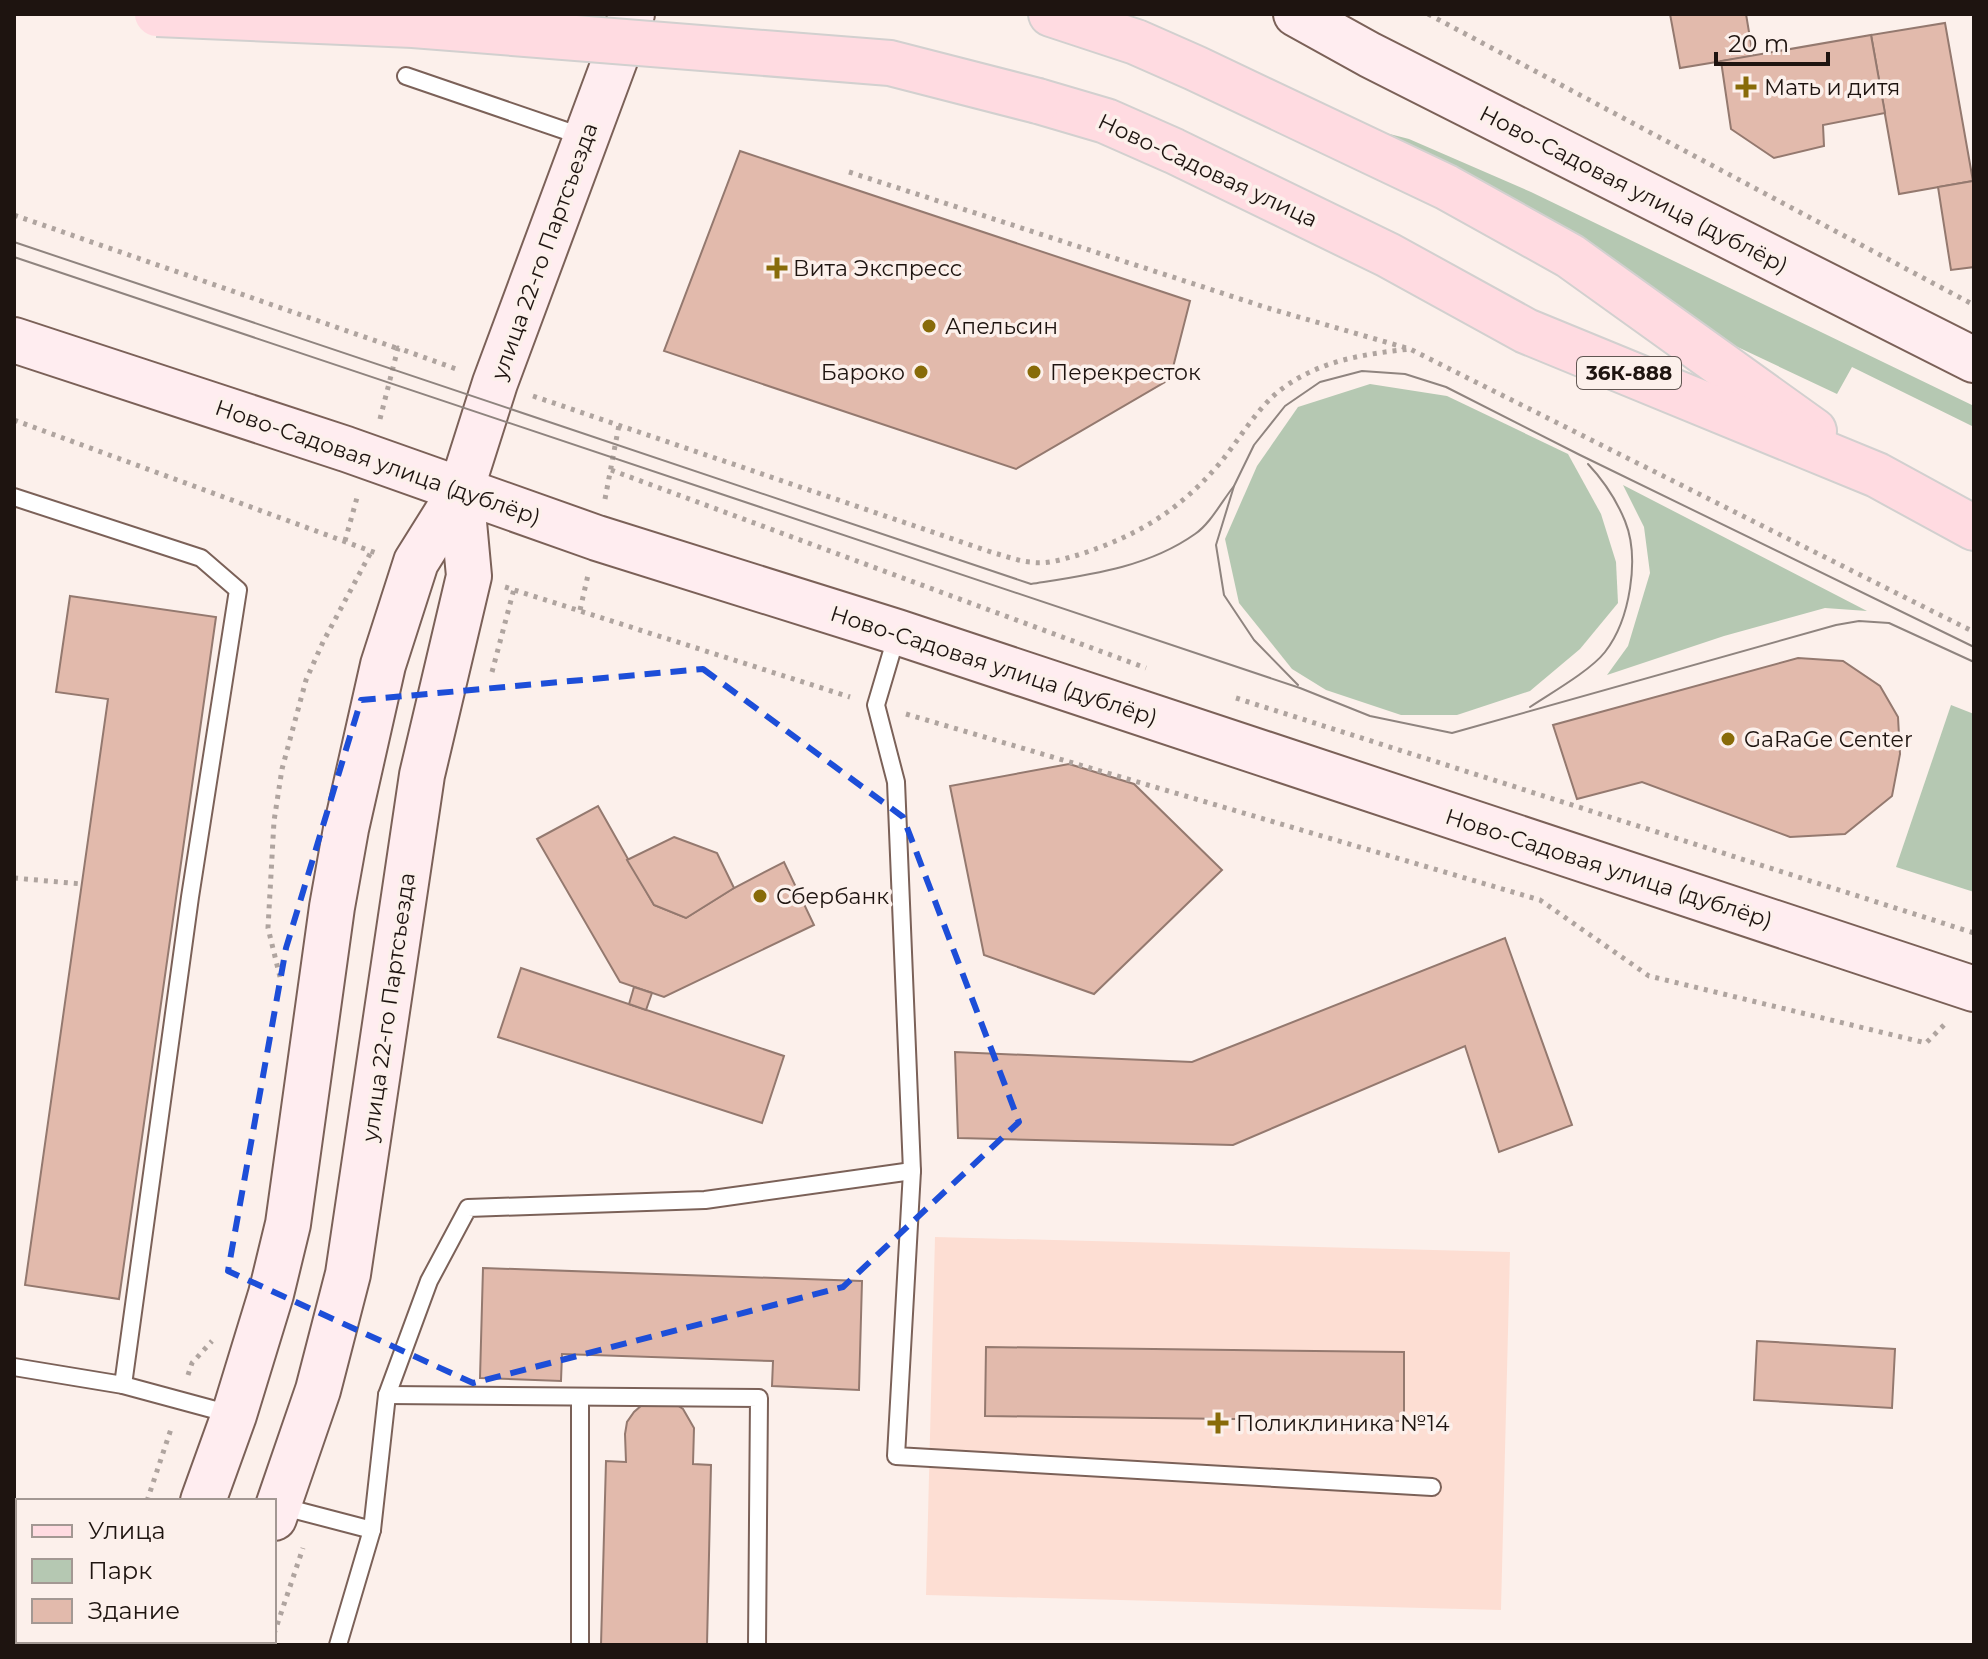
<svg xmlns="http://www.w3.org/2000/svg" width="1988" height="1659" font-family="Montserrat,sans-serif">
  <rect width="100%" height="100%" fill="#fcf0eb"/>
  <!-- built -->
  <path fill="#fdded3" d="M935,1237L1510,1252L1501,1610L926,1595Z"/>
  <!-- green -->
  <g fill="#b5c8b2">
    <path d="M1324,117L1409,139L1531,192L1974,406V427L1852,367L1837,394L1320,150Z"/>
    <path d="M1370,384L1447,396L1568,454L1601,514L1616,562L1618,603L1580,649L1530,691L1457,715H1401L1326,690L1292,669L1239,603L1225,539L1257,466L1298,407Z"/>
    <path d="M1623,485L1867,611L1825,608L1724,636L1607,675L1628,646L1650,573L1644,527Z"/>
    <path d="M1951,705L1974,714V892L1896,867Z"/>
  </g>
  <!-- building -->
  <g fill="#e2baac" stroke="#94796f" stroke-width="2">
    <path d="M1670,14H1746L1753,56L1680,68Z"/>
    <path d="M1945,23L1973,181L1899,194L1871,35Z"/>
    <path d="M1871,35L1885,113L1823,125L1824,146L1774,158L1731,129L1721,61Z"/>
    <path d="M740,151L1190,301L1170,379L1016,469L664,351Z"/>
    <path d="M1973,181L1974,267L1951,270L1938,187Z"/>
    <path d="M70,596L216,617L119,1299L25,1285L108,699L56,692Z"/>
    <path d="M1798,658L1843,661L1880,686L1898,717L1900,754L1892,796L1845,834L1790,837L1642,782L1577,799L1553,725Z"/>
    <path d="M1069,764L1134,784L1222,870L1094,994L984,955L950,786Z"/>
    <path d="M598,806L654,905L686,918L734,888L784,862L814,925L664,997L620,982L537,839Z"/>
    <path d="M674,837L717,853L734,888L686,918L654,905L627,860Z"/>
    <path d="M1505,938L1572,1125L1499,1152L1465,1046L1233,1145L958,1138L955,1052L1192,1062Z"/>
    <path d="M521,968L784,1056L762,1123L498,1037Z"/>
    <path d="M634,987L652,993L646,1010L629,1004Z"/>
    <path d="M483,1268L862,1281L859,1390L772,1386L773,1361L562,1354L561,1381L480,1378Z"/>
    <path d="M1757,1341L1895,1349L1892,1408L1754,1400Z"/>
    <path d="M986,1347L1404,1352V1421L985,1416Z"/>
    <path d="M674,1403L683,1409L694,1428L693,1464L711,1465L707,1645H601L606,1461L626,1462L625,1434L627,1422L634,1412L642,1405Z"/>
  </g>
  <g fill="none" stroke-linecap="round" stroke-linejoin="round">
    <defs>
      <g id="lane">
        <path d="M406,76L584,137"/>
        <path d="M14,497L201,558L238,590L190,897L123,1385L14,1367"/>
        <path d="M897,634L876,705L896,782L912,1171L896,1456L1432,1487"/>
        <path d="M123,1385L234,1415"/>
        <path d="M387,1395L759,1398L757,1645"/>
        <path d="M280,1506L372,1530"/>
        <path d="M338,1645L372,1530L387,1395L429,1281L468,1208L705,1200L912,1171"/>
        <path d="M580,1645V1397"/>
      </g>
      <g id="secondary">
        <path d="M1296,14L1370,55L1974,360"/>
        <path d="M14,340L346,449L597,538L897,632L1974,989"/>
        <path d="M203,1501L234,1415L271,1294L288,1224L332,907L346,829L383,665L416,562L461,490L495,383L632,14"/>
        <path d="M274,1518L318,1390L348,1274L422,775L469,576L461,490"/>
        <path d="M148,1645L149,1641"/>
        <path d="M225,1645L226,1641"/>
      </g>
      <g id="primary">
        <path d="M1051,14L1136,42L1195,68L1446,187L1570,256L1814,431"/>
        <path d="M1038,101L1106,121L1174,151L1388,255L1526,331L1877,475L1974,528"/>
      </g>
    </defs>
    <!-- lane casing -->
    <use href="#lane" stroke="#7b6158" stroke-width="20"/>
    <!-- secondary casing -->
    <use href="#secondary" stroke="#7b6158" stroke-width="48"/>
    <!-- primary casing -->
    <use href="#primary" stroke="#d2d0cf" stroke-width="48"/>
    <!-- path -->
    <g stroke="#afa49f" stroke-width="5" stroke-dasharray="4 6" stroke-linecap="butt">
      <path d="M1428,14L1974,305"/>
      <path d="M849,172L1271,309L1410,349L1974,632"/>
      <path d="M14,215L399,349"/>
      <path d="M533,396L994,553C1006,556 1018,561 1030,562C1046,565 1063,559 1078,555C1137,536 1179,511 1220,463C1240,439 1257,407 1283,388C1321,360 1365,354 1410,349"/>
      <path d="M380,419L398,348L459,370"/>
      <path d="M14,420L376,553"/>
      <path d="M611,470L1146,668"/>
      <path d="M605,499L619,425"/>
      <path d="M345,541L358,494"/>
      <path d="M505,587L850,697"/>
      <path d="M580,610L588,575"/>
      <path d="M492,672L514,589"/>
      <path d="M1236,698L1974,933"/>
      <path d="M906,714L1540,900L1649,976L1926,1043L1948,1021"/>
      <path d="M14,878L82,884"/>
      <path d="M280,977L268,928L274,821L282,769L306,680L323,642L371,552"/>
      <path d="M188,1375L192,1363L212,1341"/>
      <path d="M147,1501L172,1426"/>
      <path d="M274,1634L303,1548"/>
      <path d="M99,1645L100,1641"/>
      <path d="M270,1645L272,1641"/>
    </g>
    <!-- lane -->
    <use href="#lane" stroke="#fff" stroke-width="16"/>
    <!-- secondary -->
    <use href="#secondary" stroke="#ffedf0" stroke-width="44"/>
    <!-- primary -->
    <use href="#primary" stroke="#ffdbe1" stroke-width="44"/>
    <!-- tram -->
    <g stroke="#8f847f" stroke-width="2">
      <path d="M14,242L1031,584C1088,575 1147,568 1195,534C1210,524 1222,501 1234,486"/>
      <path d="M14,257L1300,688L1370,716L1452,733L1836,625L1859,621L1889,623L1974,662"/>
      <path d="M1298,685L1254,640L1224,595L1216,545L1234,486L1254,445L1285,406L1320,382L1362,371L1405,374L1446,387L1580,455L1974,647"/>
      <path d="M1530,707C1551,693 1590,671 1605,652C1630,620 1640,558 1625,521C1616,499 1604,481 1588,464"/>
    </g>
    <defs>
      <path id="primary-bridge" d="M157,14L413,25L890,63L1038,101"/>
    </defs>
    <!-- primary-bridge casing -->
    <use href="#primary-bridge" stroke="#d2d0cf" stroke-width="48" stroke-linecap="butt"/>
    <!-- primary-bridge -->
    <use href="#primary-bridge" stroke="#ffdbe1" stroke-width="44"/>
  </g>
  <!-- marked area -->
  <path fill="none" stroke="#1d4ed8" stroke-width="6" stroke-dasharray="16 10" stroke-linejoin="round" d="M703,669L903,817L1019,1122L843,1287L473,1383L228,1271L286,948L361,700Z"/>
  <!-- markers -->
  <g fill="#886b09" stroke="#fcf0eb" stroke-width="3">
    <path d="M1742 75h8v8h8v8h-8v8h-8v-8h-8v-8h8z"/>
    <path d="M773 256h8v8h8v8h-8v8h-8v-8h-8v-8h8z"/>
    <circle cx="929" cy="326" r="8"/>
    <circle cx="921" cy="372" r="8"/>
    <circle cx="1034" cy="372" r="8"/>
    <circle cx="1728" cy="739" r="8"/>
    <circle cx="760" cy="896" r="8"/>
    <path d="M1214 1411h8v8h8v8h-8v8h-8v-8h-8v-8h8z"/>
  </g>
  <g text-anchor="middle" stroke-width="7" stroke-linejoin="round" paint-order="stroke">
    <!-- shield labels -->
    <rect fill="#fcf0eb" stroke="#615652" stroke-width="2" x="1577" y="357" width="104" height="32" rx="6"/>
    <g font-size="20" font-weight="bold" fill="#1e1410">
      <text x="1629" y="380">36К-888</text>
    </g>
    <!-- poi labels -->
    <g font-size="22" fill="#1e1410" stroke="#fcf0eb" text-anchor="start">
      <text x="1764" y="95">Мать и дитя</text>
      <text x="793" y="276">Вита Экспресс</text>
      <text x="945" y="334">Апельсин</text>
      <text x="905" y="380" text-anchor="end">Бароко</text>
      <text x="1050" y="380">Перекресток</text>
      <text x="1744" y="747">GaRaGe Center</text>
      <text x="776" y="904">Сбербанк</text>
      <text x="1236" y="1431">Поликлиника №14</text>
    </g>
    <!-- street labels -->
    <g font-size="22" fill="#1e1410" stroke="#fcf0eb">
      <text transform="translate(1208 170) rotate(25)" y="8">Ново-Садовая улица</text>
      <text transform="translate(1634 189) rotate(27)" y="8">Ново-Садовая улица (дублёр)</text>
      <text transform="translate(544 251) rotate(-70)" y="8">улица 22-го Партсъезда</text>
      <text transform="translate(378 462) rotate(19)" y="8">Ново-Садовая улица (дублёр)</text>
      <text transform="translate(994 665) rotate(18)" y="8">Ново-Садовая улица (дублёр)</text>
      <text transform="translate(1609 868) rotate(18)" y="8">Ново-Садовая улица (дублёр)</text>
      <text transform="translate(388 1007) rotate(-82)" y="8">улица 22-го Партсъезда</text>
    </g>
  </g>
  <!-- border -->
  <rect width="1988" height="1659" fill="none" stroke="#1e1410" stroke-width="32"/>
  <!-- legend -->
  <rect x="16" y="1499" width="260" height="144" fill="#fcf0eb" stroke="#a39893" stroke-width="2"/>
  <rect x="32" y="1525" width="40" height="12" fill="#ffdbe1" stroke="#a39893" stroke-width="2"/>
  <text x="88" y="1539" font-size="24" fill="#1e1410">Улица</text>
  <rect x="32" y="1559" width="40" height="24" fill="#b5c8b2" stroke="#a39893" stroke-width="2"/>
  <text x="88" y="1579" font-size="24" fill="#1e1410">Парк</text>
  <rect x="32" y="1599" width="40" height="24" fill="#e2baac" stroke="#a39893" stroke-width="2"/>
  <text x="88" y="1619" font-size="24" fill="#1e1410">Здание</text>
  <!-- scale -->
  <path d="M1716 52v12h112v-12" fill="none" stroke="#1e1410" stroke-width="4"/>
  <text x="1728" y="52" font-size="24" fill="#1e1410" stroke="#fcf0eb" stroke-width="6" paint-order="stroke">20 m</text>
</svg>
